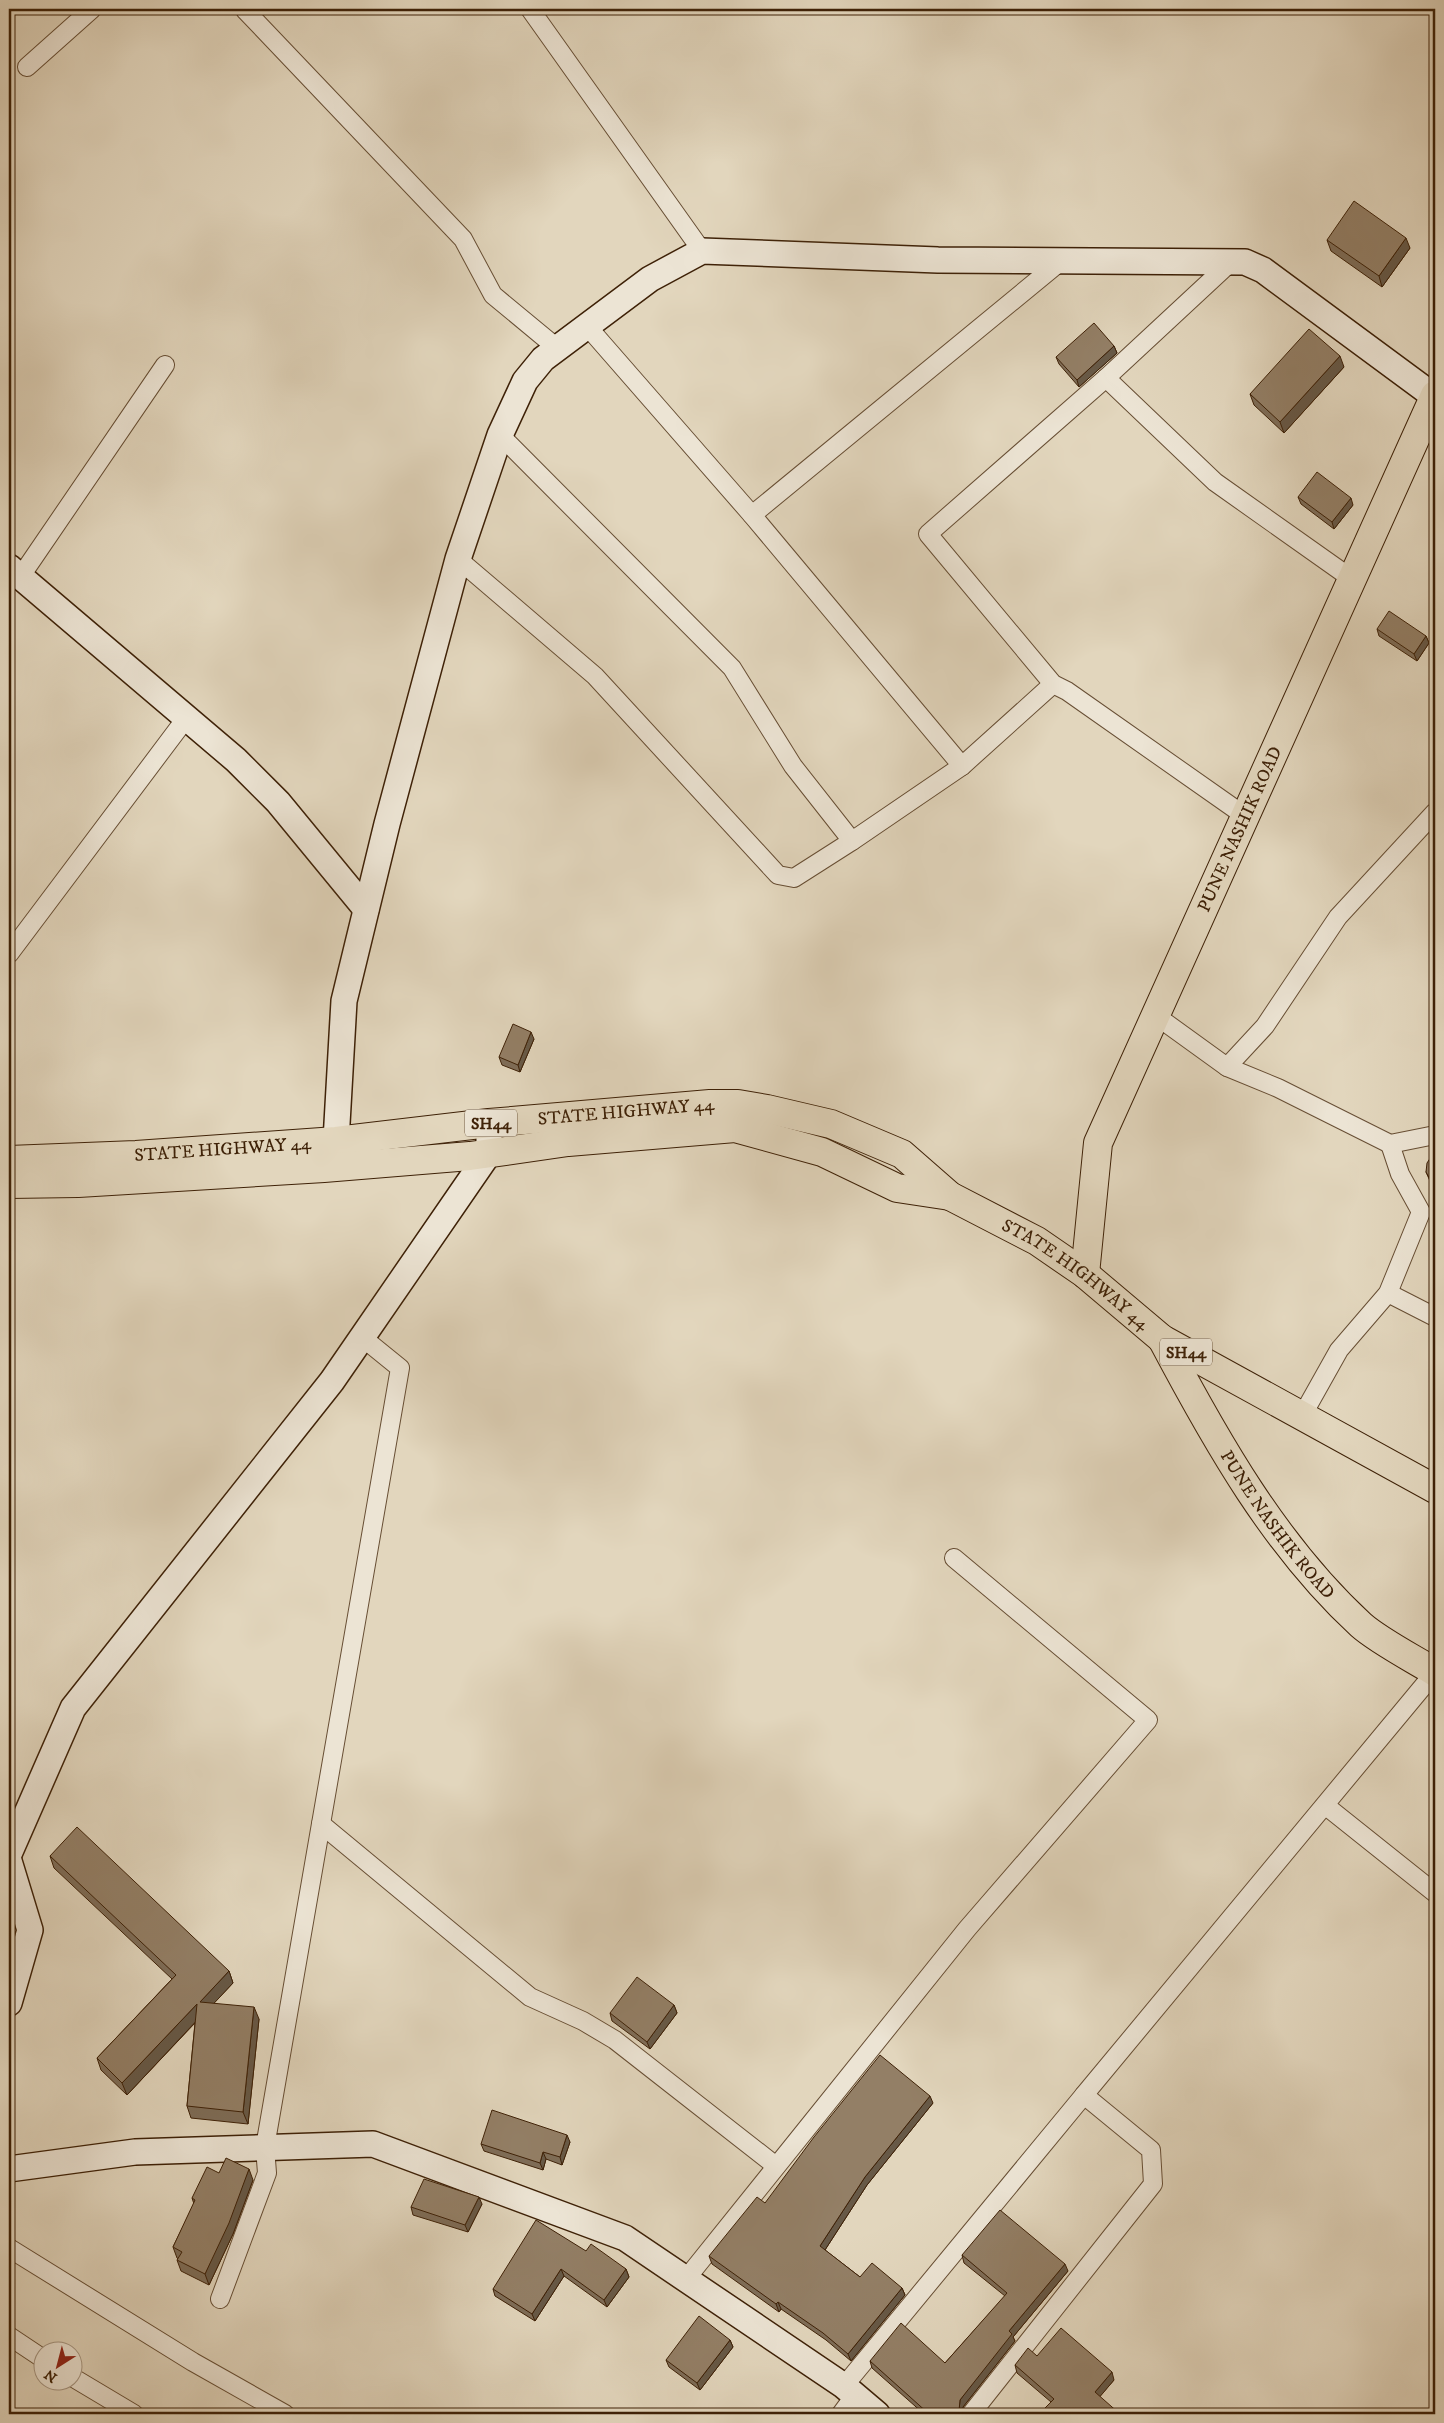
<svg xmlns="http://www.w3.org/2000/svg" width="1444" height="2423" font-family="'IM FELL DW Pica',serif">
  <rect width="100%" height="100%" fill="#e2d6bd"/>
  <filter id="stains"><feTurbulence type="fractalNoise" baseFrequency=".004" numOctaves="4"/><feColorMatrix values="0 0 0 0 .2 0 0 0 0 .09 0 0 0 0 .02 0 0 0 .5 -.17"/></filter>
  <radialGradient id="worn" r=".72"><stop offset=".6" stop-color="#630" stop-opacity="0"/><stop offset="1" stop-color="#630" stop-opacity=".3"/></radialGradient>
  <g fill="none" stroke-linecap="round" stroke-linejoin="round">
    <defs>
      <g id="street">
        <path d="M530,9L702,251"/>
        <path d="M245,10L463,239L493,295L557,348"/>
        <path d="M27,67L92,9"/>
        <path d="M1232,261L1106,378L928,534L1053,684L1067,691L1245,816"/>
        <path d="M587,326L752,515L962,766"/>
        <path d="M1106,378L1215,482L1352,579"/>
        <path d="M500,435L732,668L793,766L852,841"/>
        <path d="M752,515L1061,261"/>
        <path d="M458,559L595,676L778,875L794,878L852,841L962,766L1053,684"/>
        <path d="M21,576L165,365"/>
        <path d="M9,954L187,717"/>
        <path d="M1155,1015L1227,1067L1265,1026L1338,917L1435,812"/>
        <path d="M1227,1067L1278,1088L1390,1144L1435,1135"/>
        <path d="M1388,1293L1435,1317"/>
        <path d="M1302,1416L1339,1350L1388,1293L1421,1212L1400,1174L1390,1144"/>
        <path d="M1326,1806L1435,1893"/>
        <path d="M321,1824L530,1997L583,2021L615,2040L776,2166"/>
        <path d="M1084,2095L1435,1672"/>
        <path d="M9,2248L193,2362L285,2414"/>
        <path d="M686,2279L967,1929L1148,1720L954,1558"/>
        <path d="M220,2299L267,2173L265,2147L400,1368L363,1338"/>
        <path d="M9,2336L42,2358"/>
        <path d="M72,2377L134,2414"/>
        <path d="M844,2386L1084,2095L1151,2150L1153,2184L971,2414"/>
        <path d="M841,2414L855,2395"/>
      </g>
      <g id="secondary">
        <path d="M9,567L236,760L278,802L366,909"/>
        <path d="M338,1161L336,1141L344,1001L387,824L458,559L500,435L525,381L543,359L650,279L702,251L938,260L1245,262L1263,270L1435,397"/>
        <path d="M9,1854L73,1708L332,1381L489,1153V1123"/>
        <path d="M9,1861L30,1930L9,2003"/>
        <path d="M9,2169L135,2152L373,2144L625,2238L844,2386L877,2414"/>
      </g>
      <g id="primary">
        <path id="s1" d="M9,1160L136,1155L336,1141L489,1123L710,1104H738L767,1109L831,1124L902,1154L950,1196L1037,1241L1085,1274L1162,1339L1435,1489"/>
        <path d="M9,1184L78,1183L324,1168L470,1156L568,1142L735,1128L822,1152L897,1188L950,1196"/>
        <path id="s2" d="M1085,1274L1098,1143L1435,395"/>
        <path id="s3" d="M1162,1339C1216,1441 1275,1546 1361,1625C1379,1641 1414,1659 1435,1672"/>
      </g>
    </defs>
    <!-- street casing -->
    <use href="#street" stroke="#674e34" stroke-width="20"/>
    <!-- secondary casing -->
    <use href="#secondary" stroke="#3e2107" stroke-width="28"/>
    <!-- primary casing -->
    <use href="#primary" stroke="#3e2107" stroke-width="30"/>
    <!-- street -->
    <use href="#street" stroke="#ece4d4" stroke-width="18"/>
    <!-- secondary -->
    <use href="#secondary" stroke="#ece4d4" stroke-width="25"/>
    <!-- primary -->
    <use href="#primary" stroke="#e2d6bd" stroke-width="28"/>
  </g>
  <!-- wall -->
  <g fill="#7e6d58" stroke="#3e2107">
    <path d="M1327,240L1410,248L1382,287L1331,251Z"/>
    <path d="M1114,346L1117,353L1079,387L1059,364L1056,357Z"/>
    <path d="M1344,367L1284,433L1254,405L1250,394Z"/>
    <path d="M1298,497L1353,505L1334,529L1301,504Z"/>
    <path d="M1377,629L1426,636L1429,643L1417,661L1379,636Z"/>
    <path d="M534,1039L520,1072L502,1065L499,1057Z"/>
    <path d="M1435,1153V1190L1433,1188L1426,1172Z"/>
    <path d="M50,1856L229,1971L233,1983L214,2003L259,2019L248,2124L191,2118L187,2106L195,2023L127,2095L101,2070L97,2058L172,1979L54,1868Z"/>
    <path d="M674,2005L677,2013L650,2049L612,2021L610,2013Z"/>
    <path d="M933,2103L867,2185L825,2250L860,2277L902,2288L905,2295L851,2361L826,2340L781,2309L779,2312L712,2264L709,2256L765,2203Z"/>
    <path d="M570,2142L562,2165L546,2159L543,2170L484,2151L481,2144Z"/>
    <path d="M253,2180L233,2234L209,2285L181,2271L177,2260L178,2259L177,2258L173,2247L194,2204L192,2198Z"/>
    <path d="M482,2204L468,2232L413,2215L411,2207Z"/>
    <path d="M586,2251L626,2269L629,2277L607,2307L564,2276L535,2321L495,2296L493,2289Z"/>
    <path d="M962,2255L1068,2271L1013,2337L1015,2341L963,2407L962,2413L963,2414H924L872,2368L870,2361L945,2363L1005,2296L964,2263Z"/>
    <path d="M730,2340L733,2347L700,2390L669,2367L666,2360Z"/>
    <path d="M1037,2356L1114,2380L1100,2396L1051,2402L1017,2373L1015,2365Z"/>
  </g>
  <!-- shaded-wall -->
  <g fill="#675947" stroke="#3e2107">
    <path d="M1406,238L1410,248L1382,287L1379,276Z"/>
    <path d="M1114,346L1117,353L1079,387L1077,380Z"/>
    <path d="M1340,356L1344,367L1284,433L1280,422Z"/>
    <path d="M1351,498L1353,505L1334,529L1332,522Z"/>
    <path d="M1426,636L1429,643L1417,661L1414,654Z"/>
    <path d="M531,1032L534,1039L520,1072L518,1065Z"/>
    <path d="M229,1971L233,1983L204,2014L200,2002Z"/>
    <path d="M197,2004L201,2016L127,2095L122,2083Z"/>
    <path d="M674,2005L677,2013L650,2049L647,2042Z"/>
    <path d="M254,2007L259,2019L248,2124L243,2112Z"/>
    <path d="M930,2096L933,2103L867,2185L823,2253L820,2246L865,2177Z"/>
    <path d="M567,2135L570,2142L562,2165L560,2157Z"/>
    <path d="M543,2152L546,2159L543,2170L540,2163Z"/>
    <path d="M249,2169L253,2180L233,2234L209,2285L205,2274Z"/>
    <path d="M479,2197L482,2204L468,2232L465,2225Z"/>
    <path d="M1065,2264L1068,2271L1013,2337L1015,2341L963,2407L962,2414L959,2411L960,2400L1009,2331Z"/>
    <path d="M561,2269L564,2276L535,2321L532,2314Z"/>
    <path d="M626,2269L629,2277L607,2307L604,2300Z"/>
    <path d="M902,2288L905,2295L851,2361L848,2354Z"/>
    <path d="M778,2302L781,2309L779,2312L776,2304Z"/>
    <path d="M730,2340L733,2347L700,2390L697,2383Z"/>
    <path d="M1112,2372L1114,2380L1098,2399L1095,2392Z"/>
  </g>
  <!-- building -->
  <g fill="#937f66" stroke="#3e2107">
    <path d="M1354,201L1406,238L1379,276L1327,240Z"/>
    <path d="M1094,323L1114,346L1077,380L1056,357Z"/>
    <path d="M1309,329L1340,356L1280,422L1250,394Z"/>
    <path d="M1317,472L1351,498L1332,522L1298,497Z"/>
    <path d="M1389,611L1426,636L1414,654L1377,629Z"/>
    <path d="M513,1024L531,1032L518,1065L499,1057Z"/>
    <path d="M1435,1153V1184L1431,1181L1426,1172L1427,1163L1433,1154Z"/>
    <path d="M77,1827L229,1971L200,2002L254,2007L243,2112L187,2106L197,2004L122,2083L97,2058L176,1975L50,1856Z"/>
    <path d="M637,1977L674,2005L647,2042L610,2013Z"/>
    <path d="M880,2055L930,2096L865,2177L820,2246L860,2277L872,2263L902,2288L848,2354L823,2333L778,2302L776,2304L709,2256L757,2197L765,2203L814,2137Z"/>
    <path d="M492,2110L567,2135L560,2157L543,2152L540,2163L481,2144Z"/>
    <path d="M226,2158L249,2169L229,2223L205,2274L177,2260L182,2252L173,2247L195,2200L192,2198L207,2167L219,2173Z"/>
    <path d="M424,2179L479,2197L465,2225L411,2207Z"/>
    <path d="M1000,2210L1065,2264L1009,2331L1012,2334L960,2400L959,2411L963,2414H929L870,2361L901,2323L945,2363L1007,2293L962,2255Z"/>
    <path d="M536,2220L586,2251L591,2244L626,2269L604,2300L561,2269L532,2314L493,2289Z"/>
    <path d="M699,2316L730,2340L697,2383L666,2360Z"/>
    <path d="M1061,2328L1112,2372L1095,2392L1120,2414H1039L1054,2399L1015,2365L1028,2348L1037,2356Z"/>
  </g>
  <g text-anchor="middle" stroke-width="5" stroke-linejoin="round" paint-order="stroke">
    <!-- shield labels -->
    <g fill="#ece4d4" stroke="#725c44" stroke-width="1">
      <rect x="465" y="1109.5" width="52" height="27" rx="4"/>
      <rect x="1160" y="1338.5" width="52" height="27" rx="4"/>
    </g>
    <g font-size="16" font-weight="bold" fill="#3e2107">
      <text x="491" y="1129">SH44</text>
      <text x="1186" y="1358">SH44</text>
    </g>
    <!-- street labels -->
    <g font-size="18" fill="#3e2107" stroke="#ece4d4">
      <text dy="6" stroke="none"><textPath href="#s2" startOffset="476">PUNE NASHIK ROAD</textPath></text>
      <text dy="6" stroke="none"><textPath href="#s1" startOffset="619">STATE HIGHWAY 44</textPath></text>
      <text dy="6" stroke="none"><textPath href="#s1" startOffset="214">STATE HIGHWAY 44</textPath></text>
      <text dy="6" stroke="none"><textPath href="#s1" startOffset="1116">STATE HIGHWAY 44</textPath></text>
      <text dy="6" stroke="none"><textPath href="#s3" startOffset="219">PUNE NASHIK ROAD</textPath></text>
    </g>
  </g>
  <!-- margin -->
  <rect width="1444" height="2423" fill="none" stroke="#e2d6bd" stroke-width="30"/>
  <rect x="10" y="10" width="1424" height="2403" fill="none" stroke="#3e2107" stroke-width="2.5"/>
  <rect x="15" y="15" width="1414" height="2393" fill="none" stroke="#3e2107"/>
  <!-- north arrow -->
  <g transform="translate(58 2366) rotate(216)"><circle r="24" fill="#ece4d4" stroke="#a69682"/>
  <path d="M0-4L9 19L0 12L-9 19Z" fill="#8f2418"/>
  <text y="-8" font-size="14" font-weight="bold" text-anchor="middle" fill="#3e2107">N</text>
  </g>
  <rect width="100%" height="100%" filter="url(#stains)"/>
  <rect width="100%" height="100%" fill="url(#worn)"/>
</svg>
